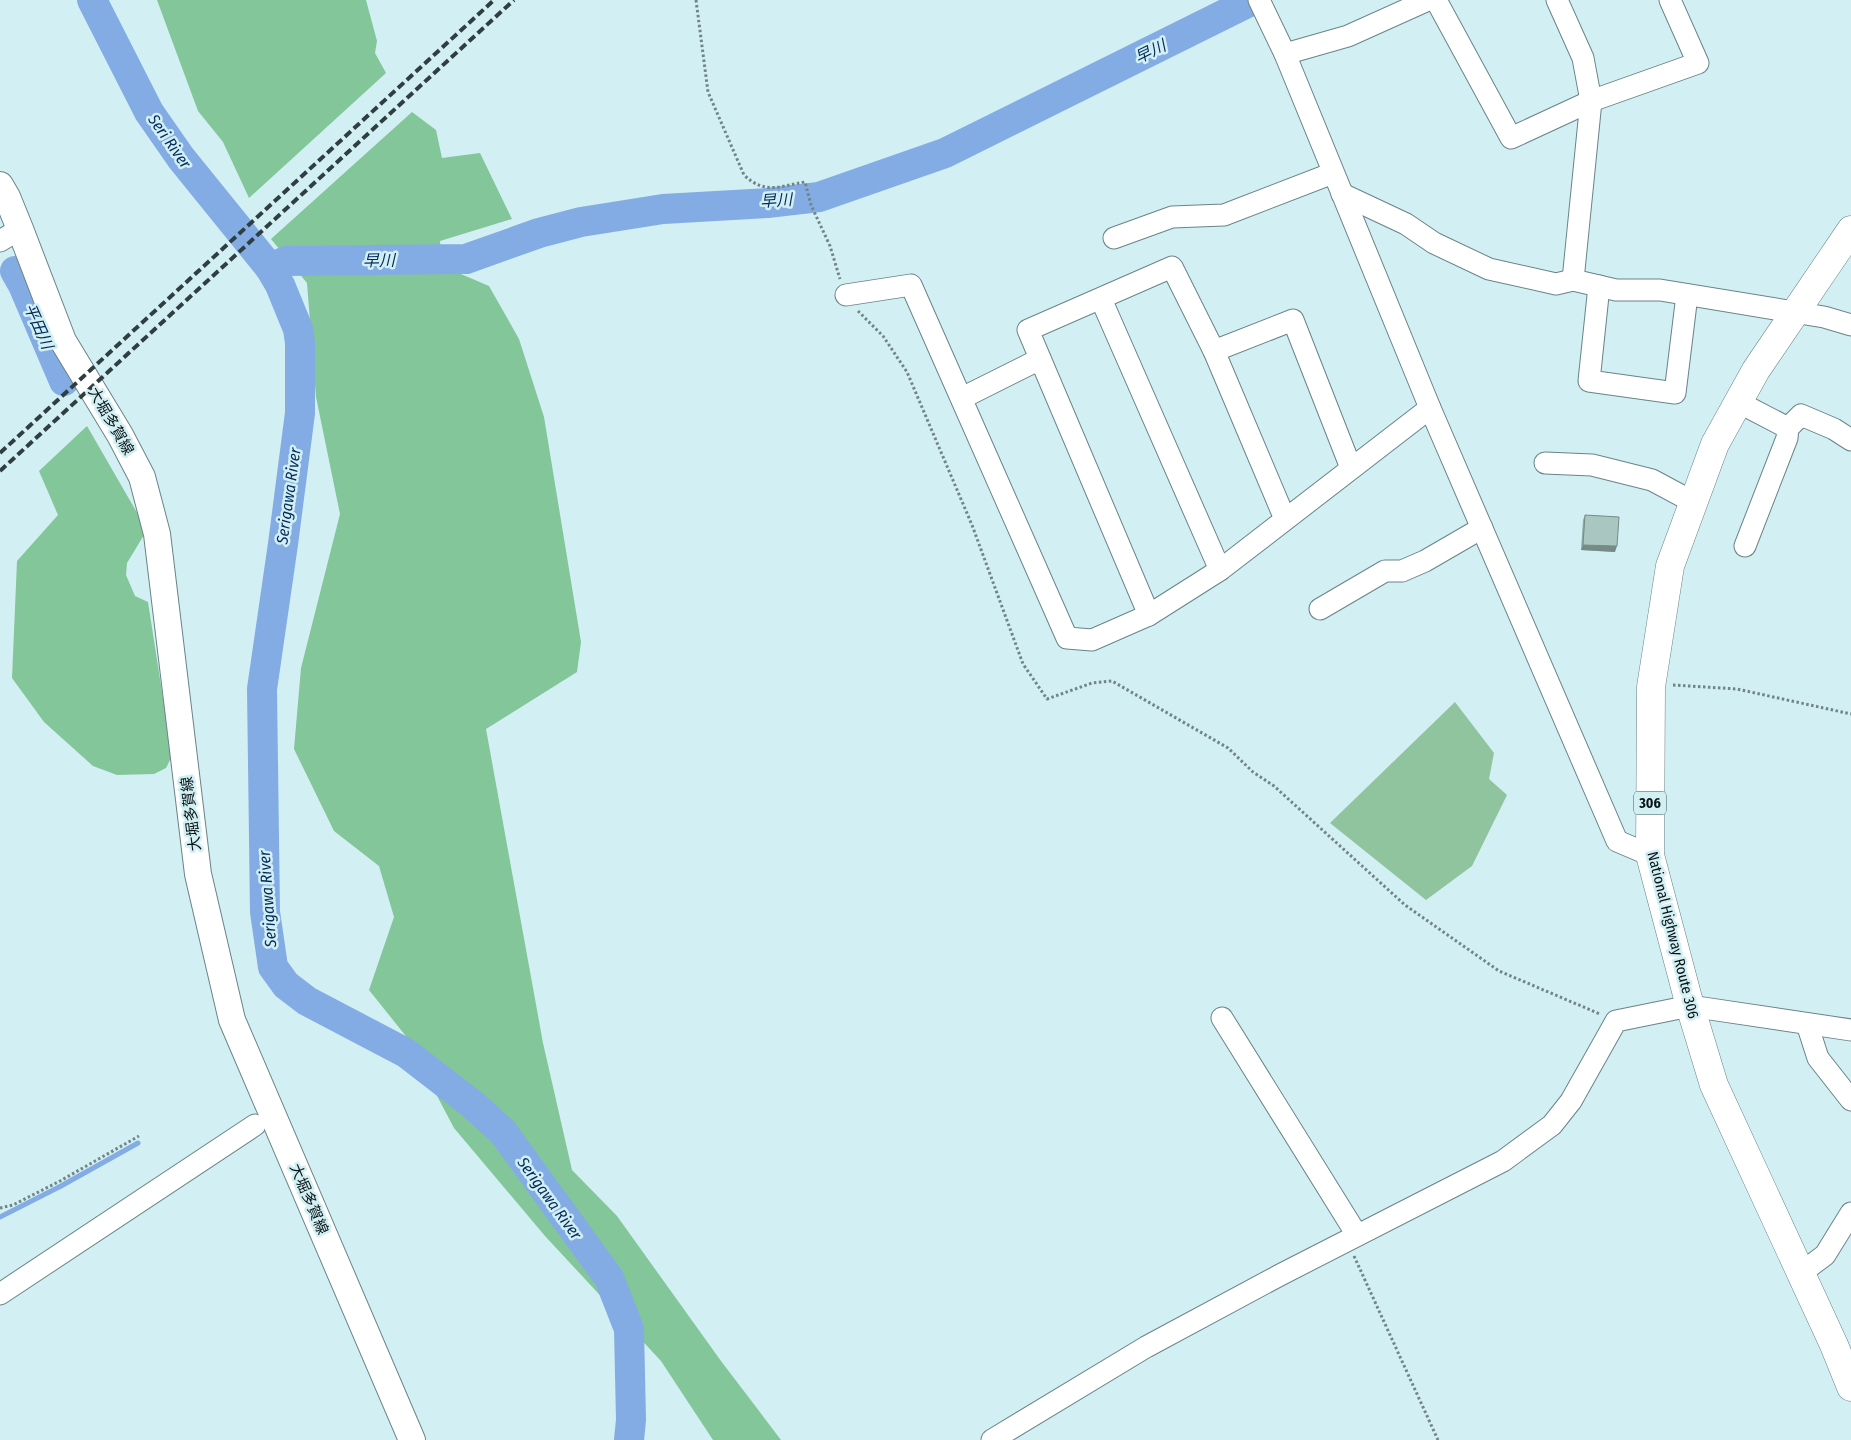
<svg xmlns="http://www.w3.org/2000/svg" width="1851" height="1440" font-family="'Fira Sans Condensed','Noto Sans JP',sans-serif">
  <rect width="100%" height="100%" fill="#d2eff3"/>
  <!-- green -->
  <path fill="#8fc49f" d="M1455,702L1494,753L1489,779L1507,795L1472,866L1426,900L1330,823Z"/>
  <!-- forest -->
  <g fill="#83c699">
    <path d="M157,0H366L377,41L375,53L386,73L249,198L223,142L198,111Z"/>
    <path d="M412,112L436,130L442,158L480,153L512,219L440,241L442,266L489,286L519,339L544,417L581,642L577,672L486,729L543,1043L572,1170L617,1216L721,1361L781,1440H713L661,1361L545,1236L454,1128L405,1035L369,990L394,917L379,866L334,831L294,749L301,668L340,514L316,397L307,283L271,239Z"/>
    <path d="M87,426L147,530L127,563L126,575L135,596L148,602L172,756L166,768L154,774L117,775L93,766L44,722L12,678L17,561L58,515L39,471Z"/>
  </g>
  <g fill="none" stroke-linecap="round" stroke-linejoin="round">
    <!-- stream -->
    <path stroke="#83ace4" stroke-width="5" d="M0,1217L61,1186L138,1143"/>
    <!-- river -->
    <g stroke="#83ace4" stroke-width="30">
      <path d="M92,0L149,112L181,158L270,268L280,285L298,329L300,343V413L283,544L262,689L265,912L273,967L286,985L307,1001L406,1053L472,1104L503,1132L609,1278L629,1329L631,1420L629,1440"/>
      <path d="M270,268L286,261L466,259L539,233L581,222L663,209L767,203L819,197L945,153L1249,2"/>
      <path d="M15,271L23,285L64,381"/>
    </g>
    <defs>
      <g id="minor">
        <path d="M1259,0L1285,54L1430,408L1617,841L1650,855"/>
        <path d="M1436,0L1511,138L1591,101L1698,63L1670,0"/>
        <path d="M1557,0L1583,58L1591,101L1573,280"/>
        <path d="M1285,54L1348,36L1428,0"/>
        <path d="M1342,194L1406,224L1434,243L1489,269L1556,284L1573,280L1616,290H1660L1824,317L1851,325"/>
        <path d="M1114,238L1172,217L1224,215L1333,173"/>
        <path d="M0,241L20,229"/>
        <path d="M1599,286L1589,381L1675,393L1687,295"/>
        <path d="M846,295L911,285L1067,638L1092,640L1149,615L1220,570L1430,408"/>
        <path d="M1101,299L1220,570"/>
        <path d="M1214,351L1293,320L1351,468"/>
        <path d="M962,398L1040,359"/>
        <path d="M1738,402L1788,428L1801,415L1834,429L1851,440"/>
        <path d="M1545,463L1592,465L1652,480L1693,502"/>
        <path d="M1745,546L1787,438L1788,428"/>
        <path d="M1320,609L1385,571H1402L1425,561L1482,528"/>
        <path d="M1149,615L1028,330L1172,267L1214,351L1285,519"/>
        <path d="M1222,1018L1357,1235"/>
        <path d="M1807,1024L1818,1058L1851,1100"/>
        <path d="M1801,1273L1825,1255L1851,1213"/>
        <path d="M0,1294L255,1125"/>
        <path d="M992,1440L1146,1347L1280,1275L1503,1161L1552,1125L1571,1101L1616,1021L1690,1006L1851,1030"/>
      </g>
      <path id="major" d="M0,185L7,197L20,229L63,341L120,435L142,477L157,534L198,874L232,1020L412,1440"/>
      <path id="highway" d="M1851,230L1756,370L1715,444L1670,566L1651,687L1650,855L1690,1006L1714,1085L1834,1345L1851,1387"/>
    </defs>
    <!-- minor casing -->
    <use href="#minor" stroke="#698488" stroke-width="23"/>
    <!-- major casing -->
    <use href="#major" stroke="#698488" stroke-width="28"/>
    <!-- highway casing -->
    <use href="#highway" stroke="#698488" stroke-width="29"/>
    <!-- path -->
    <g stroke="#718588" stroke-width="3" stroke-dasharray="2.5 2.5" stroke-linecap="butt">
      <path d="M696,0L708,92L744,175C765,195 780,186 805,182L811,205L830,246L840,279"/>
      <path d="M858,311L883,336L907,372L972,525L1023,664L1047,699L1092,683L1112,681L1228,748L1253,772L1274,786L1405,905L1499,971L1600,1014"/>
      <path d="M1673,685L1737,689L1851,714"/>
      <path d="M0,1208L13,1205L60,1181L139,1136"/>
      <path d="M1354,1256L1438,1440"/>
    </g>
    <!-- minor -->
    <use href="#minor" stroke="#fff" stroke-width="21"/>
    <!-- major -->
    <use href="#major" stroke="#fff" stroke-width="26"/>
    <!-- highway -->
    <use href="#highway" stroke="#fff" stroke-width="28"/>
    <!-- rail -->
    <g stroke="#2f3e40" stroke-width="4" stroke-dasharray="8 4" stroke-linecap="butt">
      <path d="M0,453L494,0"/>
      <path d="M0,471L514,0"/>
    </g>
  </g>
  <!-- wall -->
  <path fill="#92aaa5" d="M1585,515L1615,552L1581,550L1583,520Z"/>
  <!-- shaded-wall -->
  <path fill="#778b86" d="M1583,545L1617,546L1615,552L1581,550Z"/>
  <!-- building -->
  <path fill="#aac6c0" stroke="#778b86" d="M1585,515L1619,517L1617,546L1583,545Z"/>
  <g text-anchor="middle" stroke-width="5" stroke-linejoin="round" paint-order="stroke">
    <!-- shield labels -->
    <rect fill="#d2eff3" stroke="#455658" stroke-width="1" x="1634" y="791.5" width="32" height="23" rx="4"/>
    <g font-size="14" font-weight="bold" fill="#091415">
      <text x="1650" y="808">306</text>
    </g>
    <!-- street labels -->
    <g font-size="15" fill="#091415" stroke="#d2eff3">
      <text transform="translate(111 421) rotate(60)" y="5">大堀多賀線</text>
      <text transform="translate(191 814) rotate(-97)" y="5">大堀多賀線</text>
      <text transform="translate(1673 935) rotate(76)" y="5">National Highway Route 306</text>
      <text transform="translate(309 1199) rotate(67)" y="5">大堀多賀線</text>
    </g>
    <!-- water labels -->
    <g font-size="16" font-style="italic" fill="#032a5c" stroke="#d2eff3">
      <text transform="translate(1150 51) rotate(-26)" y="6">早川</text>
      <text transform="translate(170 141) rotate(55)" y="6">Seri River</text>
      <text transform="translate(776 200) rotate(-4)" y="6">早川</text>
      <text transform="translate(379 260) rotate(-1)" y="6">早川</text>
      <text transform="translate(39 326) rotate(66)" y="6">平田川</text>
      <text transform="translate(288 496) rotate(-82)" y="6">Serigawa River</text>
      <text transform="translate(267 899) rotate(-94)" y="6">Serigawa River</text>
      <text transform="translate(550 1198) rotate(54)" y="6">Serigawa River</text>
    </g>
  </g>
</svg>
